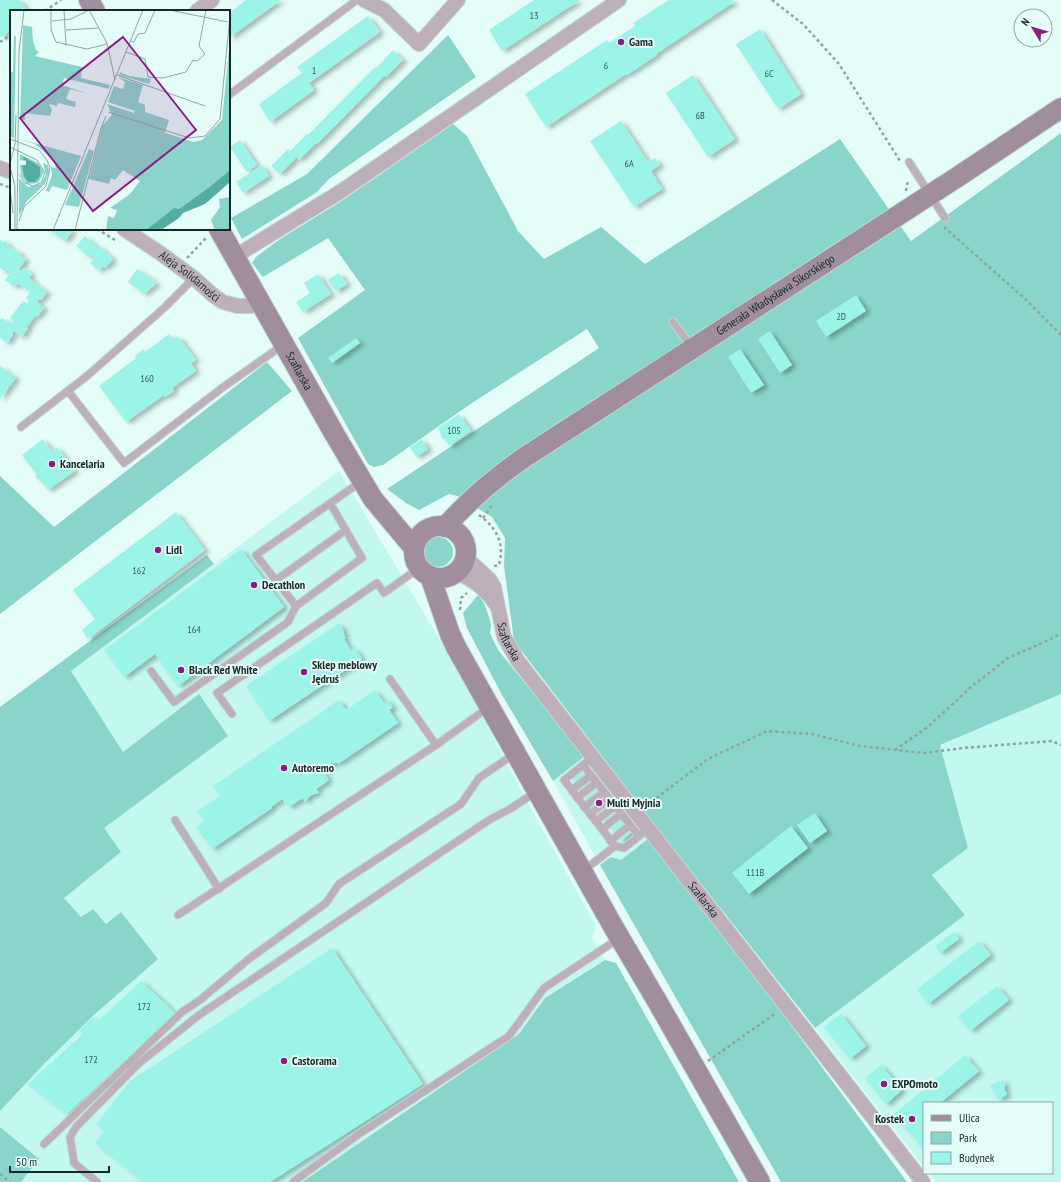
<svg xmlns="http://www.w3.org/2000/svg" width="1061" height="1182" font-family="'PT Sans Narrow',sans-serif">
  <defs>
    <filter id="shadow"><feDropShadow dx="4.5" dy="2.5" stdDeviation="2" flood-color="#0004"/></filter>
  </defs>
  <rect width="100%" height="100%" fill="#e4fdf9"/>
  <!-- built -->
  <g fill="#c3f8f1">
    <path d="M339,471L473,695L486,723L522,792L596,926L592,938L605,960L545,998L519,1034L302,1182H21L38,1158L0,1127V1111L43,1065L96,1013L157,959L121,912L106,924L81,917L64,898L121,852L103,828L227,736L199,694L123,752L71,671Z"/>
    <path d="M1061,694V1182H936L929,1173H1052V1103H924V1167L815,1028L965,915L932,875L968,848L940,745Z"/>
    <path d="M585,756L648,839L621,860L611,857L600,865L553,781Z"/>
  </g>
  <!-- green -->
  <g fill="#8ad5cb">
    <path d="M448,35L476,77L329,179L317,192L242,239L231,218L307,174Z"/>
    <path d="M453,124L467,136L518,231L544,259L601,227L645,264L840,139L911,241L1061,133V694L940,745L968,848L932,875L965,915L815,1028L658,829L514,641L504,566L505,538L492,517L457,496L449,494L419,510L406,503L387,489L599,348L587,329L472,403L383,465L374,467L368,464L298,338L365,290L328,238L263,277L252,263L256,257L280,239L343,200Z"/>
    <path d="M267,362L292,391L0,614V476L54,527Z"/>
    <circle cx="438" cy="552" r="15"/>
    <path d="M207,555L214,564L71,671L123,752L199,694L228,736L104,828L121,852L64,898L81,917L93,909L106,924L121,912L158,959L96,1013L43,1065L0,1111V707Z"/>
    <path d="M478,595L484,603L489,617L491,625L490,633L498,650L585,756L553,781L502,695L467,628L463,613Z"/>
    <path d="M648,839L765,988L799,1036L907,1182H781L600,865L611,857L621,860Z"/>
    <path d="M605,960L616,963L739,1182H302L519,1034L545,998Z"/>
    <path d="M0,1127L39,1159L21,1182H0Z"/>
  </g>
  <!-- building -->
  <g fill="#9cf3e7" filter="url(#shadow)">
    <path d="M0,0H20L28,11H11V30L0,38Z"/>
    <path d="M246,0H281L229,38V13Z"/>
    <path d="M534,0H580L502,51L489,30Z"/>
    <path d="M669,0H732L734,2L656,54L657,55L627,75L626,74L546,127L525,94L607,40L609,43L635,26L633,23Z"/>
    <path d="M368,16L380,32L309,83L314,90L270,122L259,104L302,73L297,67Z"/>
    <path d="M760,29L801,94L778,109L736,44Z"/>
    <path d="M393,50L403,60L386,77L384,76L317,144L316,143L299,160L297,157L280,174L271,166L288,149L290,151L307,134L308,135L375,67L376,68Z"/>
    <path d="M693,75L735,139L708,157L666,93Z"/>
    <path d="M621,121L648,162L655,158L660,165L651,171L662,189L634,207L590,141Z"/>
    <path d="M240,140L257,165L247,172L230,147Z"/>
    <path d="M262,165L269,176L243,193L236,182Z"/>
    <path d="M45,229H71L73,230L65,241L50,230L49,232Z"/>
    <path d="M85,236L98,248L99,246L113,259L105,268L103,266L99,271L90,263L94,258L91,255L89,257L76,246Z"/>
    <path d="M0,239L3,242L4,241L8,243L7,245L17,252L18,251L21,254L20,255L26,259L19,269L21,271L24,268L32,274L29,278L47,292L41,300L39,299L37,302L44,308L37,317L35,316L27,327L28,328L22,337L14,331L12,334L13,335L7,343L0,338V320L2,318L11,324L13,321L10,318L23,301L27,304L29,300L26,298L30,292L18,283L15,287L5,280L11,272L8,270L6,272L0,268Z"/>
    <path d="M137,269L157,283L144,294L128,282Z"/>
    <path d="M339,273L347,284L336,291L328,280Z"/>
    <path d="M318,274L331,294L303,312L296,302L310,293L304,283Z"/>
    <path d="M856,295L866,311L826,337L816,321Z"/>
    <path d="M770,331L792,365L780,373L758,339Z"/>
    <path d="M169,334L173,339L178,336L196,360L191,363L196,371L172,388L174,391L165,397L164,395L126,422L99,386L136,358L135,356L143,349L145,352Z"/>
    <path d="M356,338L360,343L332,363L328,358Z"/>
    <path d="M740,349L764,385L751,393L728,357Z"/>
    <path d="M0,366L16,378L0,399Z"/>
    <path d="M459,414L471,431L449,446L445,439L442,438L441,434L438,428Z"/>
    <path d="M43,439L52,451L57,447L75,471L48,490L39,479L38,480L35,476L37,475L22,455Z"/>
    <path d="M422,439L428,449L416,457L410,447Z"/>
    <path d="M176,512L205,550L88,639L82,630L95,619L73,590Z"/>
    <path d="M241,549L284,607L178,686L155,654L124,677L104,650Z"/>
    <path d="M339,623L344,632L343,633L345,635L344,636L346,638L344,639L351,650L355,648L362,659L269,721L246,686Z"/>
    <path d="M375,690L384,703L388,700L393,707L389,710L398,723L338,764L336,762L323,771L329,780L316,789L319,793L314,794L310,796L305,802L303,798L289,807L282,799L271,807L272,808L212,849L196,827L204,821L197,811L220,796L213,786L339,700L346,710Z"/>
    <path d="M578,764L632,832L621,841L567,773Z"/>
    <path d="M815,813L827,831L810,843L797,825Z"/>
    <path d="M791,826L808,848L749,894L732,873Z"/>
    <path d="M954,932L959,939L940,953L935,946Z"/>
    <path d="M979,941L991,955L928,1004L917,989Z"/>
    <path d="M332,948L423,1084L270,1182H144L95,1143L104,1131L96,1124L130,1081Z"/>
    <path d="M141,981L176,1014L67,1114L28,1084L83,1034L79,1031L93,1017L98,1021Z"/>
    <path d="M997,986L1009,1000L970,1031L958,1016Z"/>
    <path d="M841,1014L866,1046L850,1059L824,1027Z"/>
    <path d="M965,1055L979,1071L940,1103H924V1150L894,1114Z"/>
    <path d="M881,1065L902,1090L886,1104L865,1078Z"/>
    <path d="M999,1080L1000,1082L1003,1080L1006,1085L1004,1086L1005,1088L1004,1089L1007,1094L999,1100L990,1086Z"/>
  </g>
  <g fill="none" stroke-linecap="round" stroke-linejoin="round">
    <defs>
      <g id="lane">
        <path d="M229,95L357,0"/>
        <path d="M909,162L945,218"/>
        <path d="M673,322L692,347"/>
        <path d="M68,391L124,463L222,388L283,345"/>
        <path d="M21,427L87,376L164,308L194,278"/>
        <path d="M276,580L346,530"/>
        <path d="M296,606L362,558L330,503"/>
        <path d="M151,671L174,702L288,622L296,606L256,555L362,481"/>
        <path d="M390,679L436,745"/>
        <path d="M232,714L217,693L377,583L384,593L419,568"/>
        <path d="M583,765L639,836"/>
        <path d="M572,790L591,775"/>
        <path d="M577,798L596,783"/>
        <path d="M584,807L604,792"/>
        <path d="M590,814L609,799"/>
        <path d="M175,820L219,889"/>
        <path d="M596,821L615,806"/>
        <path d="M602,829L621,814"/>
        <path d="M610,841L630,825"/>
        <path d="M615,846L624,848L643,833"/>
        <path d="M583,871L615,846L564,780L593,757"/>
        <path d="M178,915L436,745L489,707"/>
        <path d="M44,1144L182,1012L200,1000L250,958L326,903L339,884L461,804L479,778L514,754"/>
        <path d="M97,1182L74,1163L70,1137L76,1127L138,1064L199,1015L489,820L510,809L537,791"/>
        <path d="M293,1182L359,1134L509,1036L544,988L618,939"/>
      </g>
      <g id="street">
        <path d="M364,0L384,10L419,44L458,0"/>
        <path d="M197,11L212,0"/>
        <path d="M0,168L11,172"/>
        <path id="s1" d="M124,229L160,253L194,278L214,296L223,302L238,306H251L260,302"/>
        <path d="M234,257L340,192L619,0"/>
        <path id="s2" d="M465,557L490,580L494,587L504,637L518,661L923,1182"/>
        <path d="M456,572C475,581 486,589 497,606"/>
      </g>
      <g id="secondary">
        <path d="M89,0L95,11"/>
        <path id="s3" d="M219,229L335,435L373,499L414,548"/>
        <circle cx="440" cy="552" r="26"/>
        <path id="s4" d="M445,527C469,500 496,477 525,457L959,176L1061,108"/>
        <path d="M430,576L450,634L456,647L614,928L657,1001L760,1182"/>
      </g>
    </defs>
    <!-- lane casing -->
    <use href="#lane" stroke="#bfd7d3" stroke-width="9"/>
    <!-- street casing -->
    <use href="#street" stroke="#bfd7d3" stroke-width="16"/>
    <!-- secondary casing -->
    <use href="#secondary" stroke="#bfd7d3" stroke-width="22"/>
    <!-- path -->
    <g stroke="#8ea4a1" stroke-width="2.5" stroke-dasharray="3 3" stroke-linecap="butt">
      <path d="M772,0L803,24L839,64L900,161"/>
      <path d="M45,11L61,0"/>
      <path d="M0,42L11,35"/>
      <path d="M0,184L11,188"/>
      <path d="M906,191L908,180"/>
      <path d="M229,212H230"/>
      <path d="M944,227L1023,297L1061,335"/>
      <path d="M97,229L115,240"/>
      <path d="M187,258L207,237"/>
      <path d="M479,515C497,528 505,544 499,565L494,566"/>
      <path d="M483,518L493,504"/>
      <path d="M460,610L461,598L467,593"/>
      <path d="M895,750L929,726L971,687L1008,658L1049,640L1061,633"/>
      <path d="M647,805L708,759L767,731L812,734L860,746L924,753L963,748L1052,741L1061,745"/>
      <path d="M708,1061L776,1013"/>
      <path d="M0,1174L10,1182"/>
    </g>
    <!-- lane -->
    <use href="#lane" stroke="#bdb0bb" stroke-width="7"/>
    <!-- street -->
    <use href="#street" stroke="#bdb0bb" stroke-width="14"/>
    <!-- secondary -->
    <use href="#secondary" stroke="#a08e9e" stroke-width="20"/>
  </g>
  <!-- markers -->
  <g fill="#8a1e83" stroke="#e4fdf9" stroke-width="1.5">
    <circle cx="621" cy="42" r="4"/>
    <circle cx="52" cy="464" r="4"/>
    <circle cx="158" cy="550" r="4"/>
    <circle cx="254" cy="585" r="4"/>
    <circle cx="181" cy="670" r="4"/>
    <circle cx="304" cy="672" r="4"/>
    <circle cx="284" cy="768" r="4"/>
    <circle cx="599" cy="803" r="4"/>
    <circle cx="284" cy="1061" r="4"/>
    <circle cx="884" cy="1084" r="4"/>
    <circle cx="912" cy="1119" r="4"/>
  </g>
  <g text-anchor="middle" stroke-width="4" stroke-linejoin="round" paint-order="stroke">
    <!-- number labels -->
    <g font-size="10" fill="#385b56">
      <text x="534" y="19">13</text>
      <text x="606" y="69">6</text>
      <text x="314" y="74">1</text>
      <text x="769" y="77">6C</text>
      <text x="700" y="119">6B</text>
      <text x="629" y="167">6A</text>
      <text x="841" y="320">2D</text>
      <text x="147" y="382">160</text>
      <text x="454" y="434">105</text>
      <text x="139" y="574">162</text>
      <text x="194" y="633">164</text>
      <text x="755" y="876">111B</text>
      <text x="144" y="1010">172</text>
      <text x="91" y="1063">172</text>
    </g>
    <!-- poi labels -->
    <g font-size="12" font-weight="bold" fill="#172826" stroke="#e4fdf9" text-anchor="start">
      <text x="629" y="46">Gama</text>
      <text x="60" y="468">Kancelaria</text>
      <text x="166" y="554">Lidl</text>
      <text x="262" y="589">Decathlon</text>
      <text x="312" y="669">Sklep meblowy<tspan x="312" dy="14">Jędruś</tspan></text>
      <text x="189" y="674">Black Red White</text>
      <text x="292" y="772">Autoremo</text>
      <text x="607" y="807">Multi Myjnia</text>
      <text x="292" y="1065">Castorama</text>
      <text x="892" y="1088">EXPOmoto</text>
      <text x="904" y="1123" text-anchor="end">Kostek</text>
    </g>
    <!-- street labels -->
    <g font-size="12" fill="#172826" stroke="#e4fdf9">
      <text dy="4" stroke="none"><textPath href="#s1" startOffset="81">Aleja Solidarności</textPath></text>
      <text dy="4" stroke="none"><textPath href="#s4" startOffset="405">Generała Władysława Sikorskiego</textPath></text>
      <text dy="4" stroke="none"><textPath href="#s3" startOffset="163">Szaflarska</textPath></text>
      <text dy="4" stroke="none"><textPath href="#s2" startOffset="99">Szaflarska</textPath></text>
      <text dy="4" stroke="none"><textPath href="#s2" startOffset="423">Szaflarska</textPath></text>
    </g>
  </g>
  <!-- overview -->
  <g transform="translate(10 10)">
    <rect width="220" height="220" fill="#e4fdf9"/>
    <path d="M13,15L22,17L23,31L26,40L29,42L25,46L72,57L71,68L100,75L99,79L54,68L52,75L79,84L60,79L56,89L66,92L65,97L48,93L47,96L39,94L42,100L40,106L15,103V110H10ZM4,26H6L4,128L0,126V62H3ZM220,30V160L198,178L169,199L164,198L136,220H96L98,206L104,208L107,200L100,198L120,184L130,171L113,160L105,170L101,168L99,174L79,169L92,116L102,105L97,94L124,103L125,101L98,92L104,76L113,79L115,72L108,67L133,75L128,92L135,95V102L159,110L155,123L184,132L192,130L212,110ZM110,62L119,66L141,69L139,74L109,65ZM10,129L71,146L57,180L42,176L39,182L36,181L42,165L41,157L46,158L43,150L25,134ZM79,139L84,141L69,197L55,195ZM10,144L28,153L34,162L28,173L17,174L11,165L10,155H16V151L10,150ZM33,153L38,155L39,161L35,174L17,191L9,206V168L18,177L31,174L36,165ZM220,187V220H205L201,210L210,197L209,189Z" fill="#8ad5cb"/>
    <path d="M14,147L30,157V166L25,172H18L14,166L12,155H16V150H13ZM220,160V172L195,194L173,203L169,208L151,220H136L164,198L169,199L198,178Z" fill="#55aca1"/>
    <path fill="none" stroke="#92a8a5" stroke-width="1" d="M41,0V20L46,32L77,39L97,34M54,0L56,36M79,0L97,33L105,70M159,0L218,12M42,11L61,9L79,0M56,20L89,18M121,31L124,32L128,24L135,23L145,0M116,42L135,49L138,67L153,68L176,62L183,50L187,51L195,44L189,36L196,0M107,65L195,96M98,102L179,128L195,126L210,109L220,6M0,129L29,140L37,150L40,158L36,176L14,197L9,211M0,137L27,150L35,163L31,173L23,176L15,173L9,164M0,154L5,134L6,105M0,157L5,176V220M0,178L3,203M7,220L9,41L14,0M43,220L133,0M65,220L91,118L96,106"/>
    <path fill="#8a1e83" fill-opacity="0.15" stroke="#8a1e83" stroke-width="2" d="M113,27L186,120L83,201L10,108Z"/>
    <rect width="220" height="220" fill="none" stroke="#172826" stroke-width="2"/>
  </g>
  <!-- legend -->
  <rect x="923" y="1102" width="130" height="72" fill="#e4fdf9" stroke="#92a8a5"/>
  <rect x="931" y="1115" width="20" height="6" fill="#a08e9e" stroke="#92a8a5"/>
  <text x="959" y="1122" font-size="12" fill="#172826">Ulica</text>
  <rect x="931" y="1132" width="20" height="12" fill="#8ad5cb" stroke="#92a8a5"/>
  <text x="959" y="1142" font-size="12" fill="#172826">Park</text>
  <rect x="931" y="1152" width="20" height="12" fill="#9cf3e7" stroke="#92a8a5"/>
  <text x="959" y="1162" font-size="12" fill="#172826">Budynek</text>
  <!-- north arrow -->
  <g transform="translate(1033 28) rotate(308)"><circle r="19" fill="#e4fdf9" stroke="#92a8a5"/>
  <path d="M0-3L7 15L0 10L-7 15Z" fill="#8a1e83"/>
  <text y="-6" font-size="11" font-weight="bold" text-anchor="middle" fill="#172826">N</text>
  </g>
  <!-- scale -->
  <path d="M10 1166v6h99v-6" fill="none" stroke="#172826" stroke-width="2"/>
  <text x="16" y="1166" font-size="12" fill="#172826" stroke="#e4fdf9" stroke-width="3" paint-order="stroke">50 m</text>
</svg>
